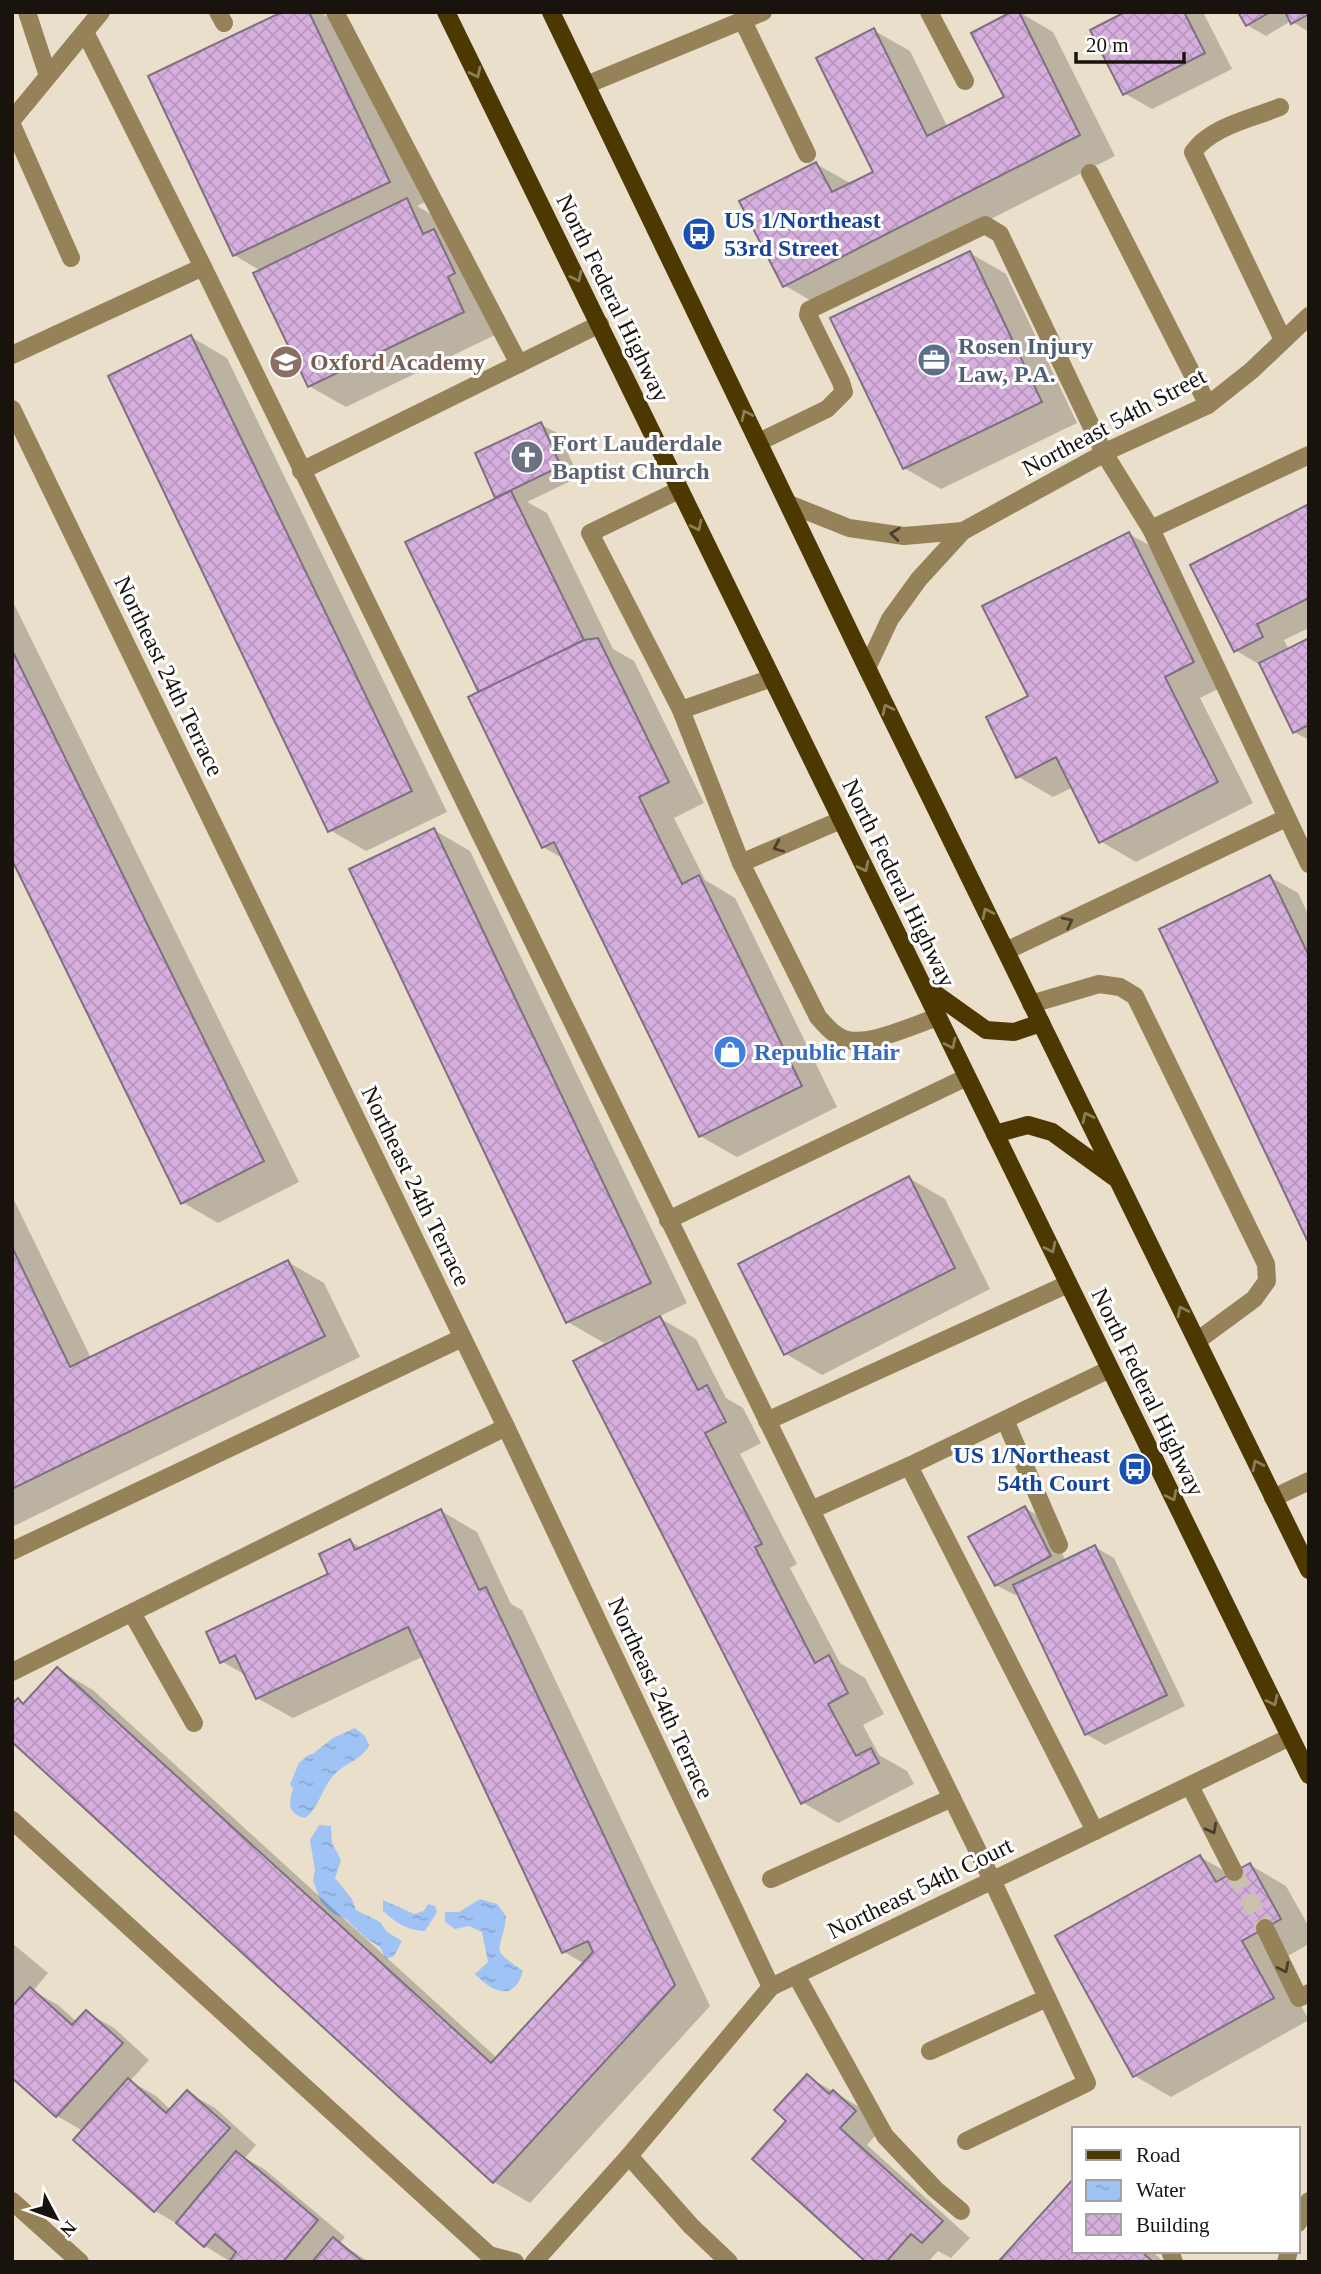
<svg xmlns="http://www.w3.org/2000/svg" width="1321" height="2274" font-family="Georgia,serif">
  <defs>
    <pattern id="water-ripples" width="26" height="14" patternUnits="userSpaceOnUse" patternTransform="scale(1.75)"><rect width="26" height="14" fill="#9fc3f4"/><path d="M2 4q2-2 4 0t4 0M15 11q2-2 4 0t4 0" fill="none" stroke="#88a7d0"/></pattern>
    <pattern id="building-cross-hatch" width="8" height="8" patternUnits="userSpaceOnUse" patternTransform="scale(1.75)"><rect width="8" height="8" fill="#d7afdf"/><path d="M0 0l8 8M0 8l8-8" fill="none" stroke="#b896be"/></pattern>
  </defs>
  <rect width="100%" height="100%" fill="#eadfcb"/>
  <!-- water -->
  <g fill="url(#water-ripples)">
    <path d="M355,1728L365,1736L369,1745C364,1758 346,1763 336,1773C322,1785 320,1808 305,1818C288,1814 288,1804 293,1789L290,1784L299,1763L307,1756L314,1753L333,1738Z"/>
    <path d="M319,1825L331,1826L332,1843L341,1860L335,1878L352,1899L356,1910L380,1922L387,1932L402,1941L394,1956L386,1959L380,1947L366,1938L346,1919L334,1914L321,1902L313,1880L315,1870L310,1840Z"/>
    <path d="M480,1899L497,1904L506,1916C502,1955 487,1946 523,1971C514,2003 492,1992 475,1974L488,1962L482,1932L469,1926L455,1929L445,1922V1912H459Z"/>
    <path d="M383,1900L414,1914L424,1911L428,1904L435,1906L437,1912L425,1931C408,1931 395,1922 383,1911Z"/>
  </g>
  <!-- shadow -->
  <g fill="#0003">
    <path d="M286,12H319L340,24L425,202L417,206L443,221L452,241L470,251L490,294L499,333L346,407L309,386L261,271L234,255Z"/>
    <path d="M1019,12L1053,32L1115,156L820,306L784,285L816,164L852,184L875,173L873,30L910,51L948,128L1006,98Z"/>
    <path d="M1128,12H1203L1232,69L1152,109L1124,93Z"/>
    <path d="M1240,12H1309V32L1291,21L1266,36L1247,25Z"/>
    <path d="M970,253L1006,274L1077,423L941,489L904,468Z"/>
    <path d="M191,337L227,358L447,812L366,851L330,830Z"/>
    <path d="M540,424L559,434L579,477L527,502L547,513L613,649L634,661L704,803L674,818L705,880L735,898L837,1107L737,1157L700,1136L564,859L543,847L481,694L499,498L496,497Z"/>
    <path d="M1309,506V628L1284,640L1289,650L1309,640V740L1294,732L1262,666L1235,650Z"/>
    <path d="M1129,534L1165,554L1230,683L1200,698L1253,803L1136,862L1100,841L1073,787L1053,797L1017,776L1030,697Z"/>
    <path d="M12,600L299,1182L218,1223L182,1202L12,856Z"/>
    <path d="M434,830L470,851L687,1303L658,1317L696,1339L726,1398L743,1408L761,1443L740,1454L797,1564L790,1568L840,1663L865,1678L884,1714L863,1725L879,1755L907,1771L914,1784L838,1823L802,1802L616,1337L604,1343L568,1322Z"/>
    <path d="M1270,877L1298,893L1309,916V1240Z"/>
    <path d="M909,1178L945,1199L990,1289L822,1375L786,1354L741,1265Z"/>
    <path d="M12,1196L91,1358L288,1262L324,1283L360,1357L12,1527Z"/>
    <path d="M1025,1508L1044,1519L1066,1561L1095,1547L1114,1558L1185,1706L1105,1745L1086,1734L1019,1593L1015,1595L996,1585Z"/>
    <path d="M441,1511L477,1532L511,1604L522,1610L710,2006L530,2203L494,2182L18,1700L25,1704L57,1669L93,1690L498,2059L585,1964L564,1952L424,1656L293,1718L257,1698L247,1676L221,1661L330,1575L350,1541L362,1548Z"/>
    <path d="M1200,1857L1232,1875L1250,1865L1286,1886L1309,1927V1944L1277,1962L1309,2020L1171,2097L1135,2076L1057,1937Z"/>
    <path d="M12,1943L48,1973L33,1991L58,2005L77,2022L86,2012L114,2028L149,2060L130,2081L156,2096L171,2110L187,2092L215,2108L256,2145L245,2158L264,2169L345,2237L340,2243L369,2262H231L205,2246L183,2227L155,2211L76,2139L83,2131L57,2116L12,2076Z"/>
    <path d="M807,2076L861,2108L883,2127L867,2145L970,2238L951,2258L938,2251L928,2262H868L789,2121Z"/>
    <path d="M1074,2181V2251H1152L1164,2262H1001Z"/>
  </g>
  <!-- building -->
  <g fill="url(#building-cross-hatch)" stroke="#7d7080" stroke-width="2">
    <path d="M282,12H309L390,182L233,256L148,76Z"/>
    <path d="M1011,12H1019L1080,135L783,287L739,201L816,162L832,192L873,172L816,58L874,28L927,136L1004,97L971,33Z"/>
    <path d="M1125,12H1184L1205,53L1123,95L1090,30Z"/>
    <path d="M1238,12H1270L1246,26Z"/>
    <path d="M1285,12H1309V14L1291,24Z"/>
    <path d="M407,198L423,234L434,229L455,273L448,277L464,312L308,387L253,273Z"/>
    <path d="M970,251L1042,402L903,469L830,318Z"/>
    <path d="M191,335L412,791L328,832L108,376Z"/>
    <path d="M541,422L561,466L495,498L475,453Z"/>
    <path d="M511,491L584,640L479,693L405,542Z"/>
    <path d="M1309,504V598L1257,624L1263,637L1234,652L1190,565Z"/>
    <path d="M1129,532L1194,662L1165,677L1218,782L1099,843L1056,757L1016,778L986,717L1028,696L982,606Z"/>
    <path d="M598,638L669,782L639,797L682,884L699,875L802,1086L699,1137L554,842L542,848L468,697L584,640Z"/>
    <path d="M1309,638V725L1293,733L1259,663Z"/>
    <path d="M12,650L264,1161L181,1204L12,860Z"/>
    <path d="M434,828L651,1283L566,1323L349,869Z"/>
    <path d="M1270,875L1309,956V1244L1159,929Z"/>
    <path d="M909,1176L955,1268L784,1355L738,1264Z"/>
    <path d="M12,1247L70,1367L288,1260L325,1336L12,1489Z"/>
    <path d="M660,1316L698,1390L707,1385L726,1422L705,1433L762,1544L755,1547L815,1663L829,1655L848,1693L828,1704L856,1756L871,1748L879,1763L801,1804L573,1361Z"/>
    <path d="M1025,1506L1051,1556L995,1586L968,1537Z"/>
    <path d="M441,1509L479,1590L486,1587L675,1985L493,2183L12,1742V1704L18,1698L23,1704L57,1667L491,2063L593,1952L588,1941L562,1953L408,1627L256,1699L235,1655L220,1663L206,1632L328,1574L319,1554L350,1539L355,1550Z"/>
    <path d="M1095,1545L1167,1695L1085,1735L1013,1585Z"/>
    <path d="M1200,1855L1216,1882L1250,1863L1281,1919L1242,1941L1274,1998L1133,2077L1055,1936Z"/>
    <path d="M30,1987L72,2025L86,2010L123,2043L56,2117L12,2078V2007Z"/>
    <path d="M807,2074L829,2094L833,2090L856,2111L840,2128L943,2221L922,2243L911,2234L886,2262H866L752,2159L786,2121L774,2110Z"/>
    <path d="M128,2078L166,2113L187,2090L230,2128L154,2212L73,2140Z"/>
    <path d="M236,2151L318,2220L283,2262H229L236,2252L215,2234L204,2247L176,2223Z"/>
    <path d="M1074,2178V2251H1141L1153,2262H998Z"/>
    <path d="M333,2237L363,2262H312Z"/>
  </g>
  <g fill="none" stroke-linecap="round" stroke-linejoin="round">
    <!-- minor-tunnel -->
    <path stroke="#cac1ae" stroke-width="18" stroke-dasharray="18 9" stroke-linecap="butt" d="M1234,1872L1265,1928"/>
    <!-- minor -->
    <g stroke="#968258" stroke-width="18">
      <path d="M27,12L48,76"/>
      <path d="M218,12L224,23"/>
      <path d="M335,12L519,364"/>
      <path d="M929,12L965,81"/>
      <path d="M743,21L807,154"/>
      <path d="M85,32L203,267L992,1880L1087,2083L966,2141"/>
      <path d="M586,85L763,12"/>
      <path d="M1280,107C1251,119 1212,126 1193,152L1283,340"/>
      <path d="M12,120L101,12"/>
      <path d="M12,125L71,258"/>
      <path d="M1090,173L1208,405"/>
      <path d="M12,355L203,267"/>
      <path d="M12,409L506,1427L771,1987"/>
      <path d="M759,442L827,409L844,392L841,382L808,315L809,310L985,225L1000,234L1104,453L1151,529L1309,864"/>
      <path d="M301,471L600,324"/>
      <path d="M679,490L590,533L681,710L741,863"/>
      <path d="M789,504L849,528L904,536L963,531"/>
      <path d="M1151,529L1309,455"/>
      <path d="M867,668L890,619L919,579L963,531L1114,448L1208,405L1251,371L1309,316"/>
      <path d="M681,710L772,678"/>
      <path d="M841,820L741,863L818,1017C826,1026 835,1037 848,1040C872,1045 914,1025 938,1017"/>
      <path d="M1006,951L1286,818"/>
      <path d="M1031,1004L1099,984L1120,987L1135,996L1266,1264L1267,1281L1254,1299L1197,1341"/>
      <path d="M668,1220L967,1077"/>
      <path d="M1005,1420L1059,1545"/>
      <path d="M767,1421L1068,1284"/>
      <path d="M909,1466L1110,1369"/>
      <path d="M1273,1498L1309,1481"/>
      <path d="M811,1510L909,1466L1095,1831"/>
      <path d="M12,1551L462,1338"/>
      <path d="M132,1613L194,1723"/>
      <path d="M12,1672L506,1427"/>
      <path d="M1190,1786L1234,1872"/>
      <path d="M12,1820L489,2255L515,2262"/>
      <path d="M771,1879L952,1798"/>
      <path d="M1265,1928L1299,1998L1309,1993"/>
      <path d="M796,1975L885,2136L935,2189L961,2211"/>
      <path d="M930,2051L1047,1998"/>
      <path d="M629,2156L691,2226L729,2262"/>
      <path d="M12,2201L80,2262"/>
      <path d="M1298,2223L1309,2201"/>
      <path d="M1170,2251L1174,2262"/>
      <path d="M534,2262L629,2156L771,1987L1290,1737"/>
      <path d="M1286,2262L1289,2251"/>
    </g>
    <!-- major -->
    <g stroke="#4d3801" stroke-width="18">
      <path d="M446,12L1309,1775"/>
      <path d="M551,12L867,668L1309,1570"/>
      <path d="M923,985L986,1030L1014,1032L1041,1023"/>
      <path d="M995,1134L1028,1125L1052,1132L1114,1177"/>
    </g>
  </g>
  <!-- one-way arrows -->
  <defs><path id="oneway-chevron" d="M-2-3.5L2.5 0L-2 3.5" fill="none" stroke-width="1.6" stroke-linecap="round" stroke-linejoin="round" transform="scale(1.75)"/></defs>
  <g stroke="#8b7e5a">
    <use href="#oneway-chevron" transform="translate(476 73) rotate(64)"/>
    <use href="#oneway-chevron" transform="translate(577 277) rotate(64)"/>
    <use href="#oneway-chevron" transform="translate(746 415) rotate(-116)"/>
    <use href="#oneway-chevron" transform="translate(697 526) rotate(64)"/>
    <use href="#oneway-chevron" transform="translate(887 709) rotate(-116)"/>
    <use href="#oneway-chevron" transform="translate(864 867) rotate(64)"/>
    <use href="#oneway-chevron" transform="translate(987 913) rotate(-116)"/>
    <use href="#oneway-chevron" transform="translate(951 1044) rotate(64)"/>
    <use href="#oneway-chevron" transform="translate(1087 1117) rotate(-116)"/>
    <use href="#oneway-chevron" transform="translate(1051 1248) rotate(64)"/>
    <use href="#oneway-chevron" transform="translate(1182 1311) rotate(-116)"/>
    <use href="#oneway-chevron" transform="translate(1257 1465) rotate(-116)"/>
    <use href="#oneway-chevron" transform="translate(1172 1496) rotate(64)"/>
    <use href="#oneway-chevron" transform="translate(1273 1701) rotate(64)"/>
  </g>
  <g stroke="#4a402b">
    <use href="#oneway-chevron" transform="translate(895 534) rotate(-174)"/>
    <use href="#oneway-chevron" transform="translate(778 847) rotate(157)"/>
    <use href="#oneway-chevron" transform="translate(1068 922) rotate(-26)"/>
    <use href="#oneway-chevron" transform="translate(1212 1829) rotate(62)"/>
    <use href="#oneway-chevron" transform="translate(1284 1968) rotate(64)"/>
  </g>
  <!-- icons -->
  <defs>
    <symbol id="bus-disc" viewBox="-11 -11 22 22"><circle r="9.5" fill="#1a4fb4" stroke="#fff"/><path d="M-5-6H5V4H4V6H2V4H-2V6H-4V4H-5ZM-3.5-4V0h7V-4ZM-3.5 1.2v1.5H-2V1.2ZM2 1.2v1.5H3.5V1.2Z" fill="#fff"/></symbol>
    <symbol id="office-disc" viewBox="-11 -11 22 22"><circle r="9.5" fill="#5c6f8a" stroke="#fff"/><path d="M-6-3h4V-5.5h4V-3h4V5H-6ZM-1-4.5V-3h2v-1.5ZM-6 0V1H6V0Z" fill="#fff"/></symbol>
    <symbol id="school-disc" viewBox="-11 -11 22 22"><circle r="9.5" fill="#8d6e63" stroke="#fff"/><path d="M0-5L7-2L0 1L-7-2ZM-4 1L0 2.5L4 1V4Q0 6-4 4Z" fill="#fff"/></symbol>
    <symbol id="church-disc" viewBox="-11 -11 22 22"><circle r="9.5" fill="#6b7280" stroke="#fff"/><path d="M-1.2-6h2.4v3.5h3.3v2.4h-3.3V6h-2.4V-.1h-3.3v-2.4h3.3Z" fill="#fff"/></symbol>
    <symbol id="shop-disc" viewBox="-11 -11 22 22"><circle r="9.5" fill="#3f7fe0" stroke="#fff"/><path d="M-5-2.5h2.3a2.7 3.5 0 0 1 5.4 0H5L5.5 6h-11ZM-1.5-2.5h3a1.5 2.3 0 0 0-3 0Z" fill="#fff"/></symbol>
  </defs>
  <g fill-rule="evenodd">
    <use href="#bus-disc" x="680" y="215" width="38" height="38"/>
    <use href="#office-disc" x="915" y="341" width="38" height="38"/>
    <use href="#school-disc" x="267" y="343" width="38" height="38"/>
    <use href="#church-disc" x="508" y="438" width="38" height="38"/>
    <use href="#shop-disc" x="711" y="1033" width="38" height="38"/>
    <use href="#bus-disc" x="1116" y="1450" width="38" height="38"/>
  </g>
  <g text-anchor="middle" stroke-width="6" stroke-linejoin="round" paint-order="stroke">
    <!-- transit labels -->
    <g font-size="24" font-weight="bold" fill="#164399" stroke="#fff" text-anchor="start">
      <text x="724" y="228">US 1/Northeast<tspan x="724" dy="28">53rd Street</tspan></text>
      <text x="1110" y="1463" text-anchor="end">US 1/Northeast<tspan x="1110" dy="28">54th Court</tspan></text>
    </g>
    <!-- street labels -->
    <g font-size="24" fill="#18140d" stroke="#fff">
      <text transform="translate(613 298) rotate(64)" y="8">North Federal Highway</text>
      <text transform="translate(1114 422) rotate(-28)" y="8">Northeast 54th Street</text>
      <text transform="translate(169 676) rotate(64)" y="8">Northeast 24th Terrace</text>
      <text transform="translate(899 883) rotate(64)" y="8">North Federal Highway</text>
      <text transform="translate(416 1186) rotate(64)" y="8">Northeast 24th Terrace</text>
      <text transform="translate(1148 1392) rotate(64)" y="8">North Federal Highway</text>
      <text transform="translate(661 1698) rotate(65)" y="8">Northeast 24th Terrace</text>
      <text transform="translate(920 1888) rotate(-26)" y="8">Northeast 54th Court</text>
    </g>
    <!-- service labels -->
    <g font-size="24" font-weight="bold" fill="#4e5e75" stroke="#fff" text-anchor="start">
      <text x="958" y="354">Rosen Injury<tspan x="958" dy="28">Law, P.A.</tspan></text>
    </g>
    <!-- education labels -->
    <g font-size="24" font-weight="bold" fill="#785e54" stroke="#fff" text-anchor="start">
      <text x="310" y="370">Oxford Academy</text>
    </g>
    <!-- worship labels -->
    <g font-size="24" font-weight="bold" fill="#5b616d" stroke="#fff" text-anchor="start">
      <text x="552" y="451">Fort Lauderdale<tspan x="552" dy="28">Baptist Church</tspan></text>
    </g>
    <!-- shop labels -->
    <g font-size="24" font-weight="bold" fill="#366cbe" stroke="#fff" text-anchor="start">
      <text x="754" y="1060">Republic Hair</text>
    </g>
  </g>
  <!-- border -->
  <rect width="1321" height="2274" fill="none" stroke="#18140d" stroke-width="28"/>
  <!-- legend -->
  <rect x="1072" y="2127" width="228" height="126" fill="#ffffff" stroke="#a3a19e" stroke-width="2"/>
  <rect x="1086" y="2150" width="35" height="10" fill="#4d3801" stroke="#a3a19e" stroke-width="2"/>
  <text x="1136" y="2162" font-size="21" fill="#18140d">Road</text>
  <rect x="1086" y="2180" width="35" height="21" fill="url(#water-ripples)" stroke="#a3a19e" stroke-width="2"/>
  <text x="1136" y="2197" font-size="21" fill="#18140d">Water</text>
  <rect x="1086" y="2214" width="35" height="21" fill="url(#building-cross-hatch)" stroke="#a3a19e" stroke-width="2"/>
  <text x="1136" y="2232" font-size="21" fill="#18140d">Building</text>
  <!-- north arrow -->
  <g transform="translate(56 2218) rotate(131)" stroke="#ffffff" stroke-width="5" paint-order="stroke">
  <path d="M0-5L12 26L0 18L-12 26Z" fill="#18140d"/>
  <text y="-10" font-size="19" font-weight="bold" text-anchor="middle" fill="#18140d">N</text>
  </g>
  <!-- scale -->
  <path d="M1076 52v10h108v-10" fill="none" stroke="#18140d" stroke-width="3.5"/>
  <text x="1086" y="52" font-size="21" fill="#18140d" stroke="#ffffff" stroke-width="5" paint-order="stroke">20 m</text>
</svg>
